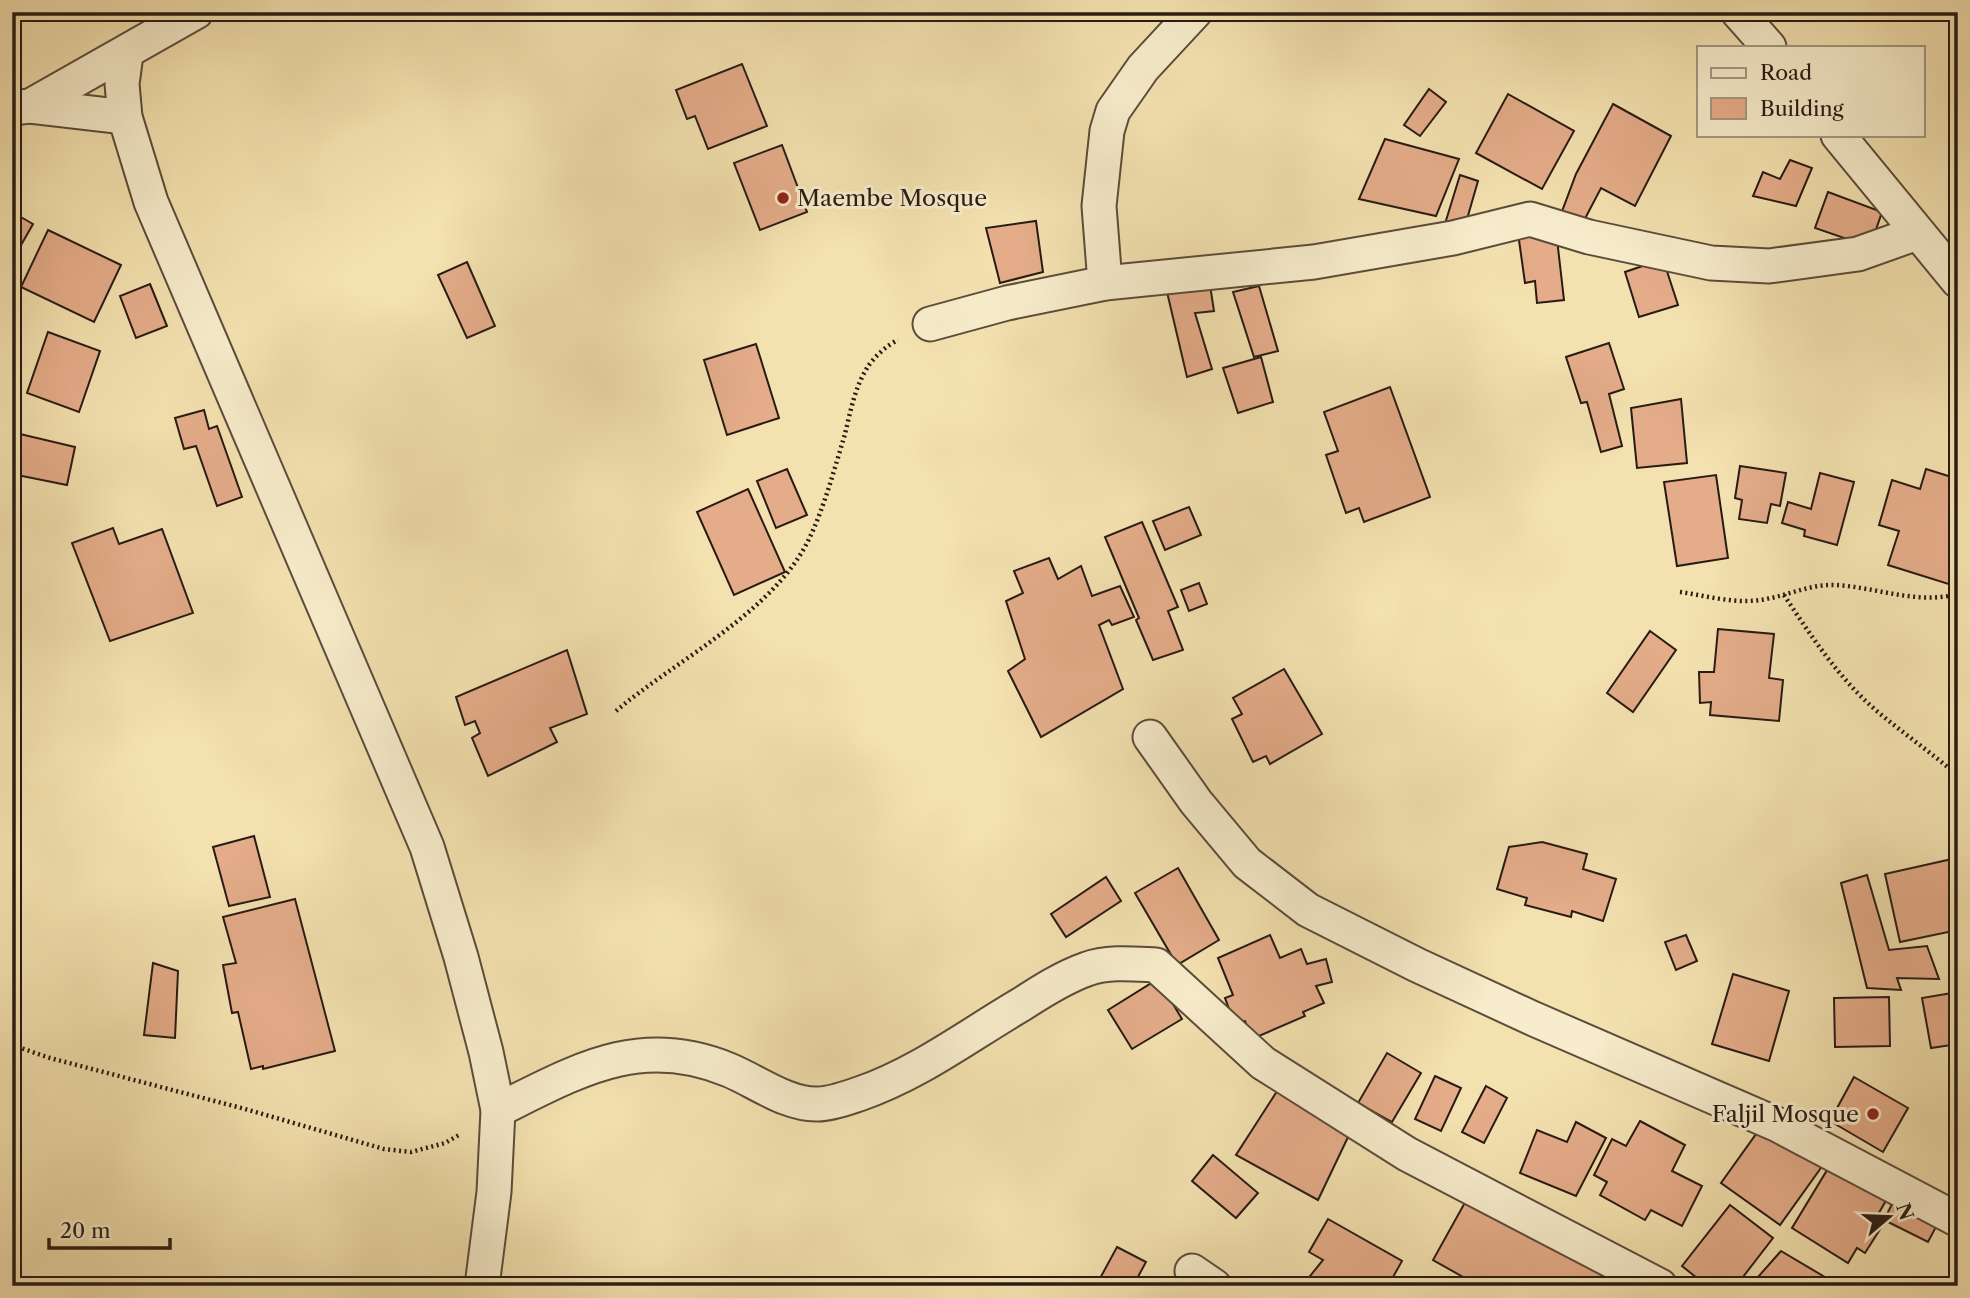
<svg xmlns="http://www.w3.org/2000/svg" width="1970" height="1298" font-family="'Libre Caslon Text',serif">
  <rect width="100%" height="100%" fill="#f3e1af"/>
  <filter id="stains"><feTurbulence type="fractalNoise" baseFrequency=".00286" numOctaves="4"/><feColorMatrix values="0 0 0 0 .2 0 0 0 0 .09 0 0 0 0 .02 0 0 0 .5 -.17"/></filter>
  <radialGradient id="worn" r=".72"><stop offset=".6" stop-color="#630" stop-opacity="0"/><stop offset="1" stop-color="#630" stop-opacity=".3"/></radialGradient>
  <!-- building -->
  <g fill="#e4ac89" stroke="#281b14" stroke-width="2">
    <path d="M742,64L767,126L708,149L695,116L687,119L676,90Z"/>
    <path d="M1429,89L1446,102L1420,136L1404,125Z"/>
    <path d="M1508,94L1574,131L1542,189L1476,153Z"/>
    <path d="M1613,104L1671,136L1635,206L1601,188L1578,232L1558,222L1576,174Z"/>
    <path d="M1385,139L1459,159L1436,216L1359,199Z"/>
    <path d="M782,145L807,212L760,230L734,163Z"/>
    <path d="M1790,160L1812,168L1796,206L1753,196L1763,172L1780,179Z"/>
    <path d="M1460,175L1478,181L1463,233L1444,227Z"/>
    <path d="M1828,192L1882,212L1870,247L1815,228Z"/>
    <path d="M12,212L33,224L12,261Z"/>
    <path d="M1036,221L1043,272L1000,283L986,228Z"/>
    <path d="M1544,229L1557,239L1564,300L1537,303L1535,281L1525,283L1518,233Z"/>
    <path d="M48,230L121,265L94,322L21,287Z"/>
    <path d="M1663,259L1678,305L1639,317L1625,272Z"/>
    <path d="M467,262L495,326L467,338L438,275Z"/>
    <path d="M150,284L167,326L136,338L120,296Z"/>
    <path d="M1210,285L1214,311L1195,313L1212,369L1187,377L1167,292Z"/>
    <path d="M1259,286L1278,351L1254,357L1233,292Z"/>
    <path d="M48,332L100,351L79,412L27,393Z"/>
    <path d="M1609,343L1624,389L1609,394L1622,446L1601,452L1587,402L1581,403L1566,357Z"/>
    <path d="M756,344L779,418L727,435L704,360Z"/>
    <path d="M1261,357L1273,402L1238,413L1223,368Z"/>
    <path d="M1390,387L1430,497L1364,522L1359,508L1346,513L1326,455L1338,451L1324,412Z"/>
    <path d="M1681,399L1687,463L1637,468L1631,408Z"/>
    <path d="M204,410L209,429L217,426L242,497L217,506L196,446L184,449L175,418Z"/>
    <path d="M20,434L75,447L67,485L12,474Z"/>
    <path d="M1740,466L1786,473L1780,506L1771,504L1767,523L1739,519L1742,500L1735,498Z"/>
    <path d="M787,469L807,515L776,528L757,481Z"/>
    <path d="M1926,469L1958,479V587L1888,565L1899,531L1879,525L1892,480L1920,489Z"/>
    <path d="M1820,473L1854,482L1837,545L1804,536L1805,530L1782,523L1788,502L1811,509Z"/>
    <path d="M1716,475L1728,558L1677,566L1664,482Z"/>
    <path d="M748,489L785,572L734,595L697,512Z"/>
    <path d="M1189,507L1201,535L1165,550L1153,521Z"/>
    <path d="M1142,522L1178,607L1168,611L1183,650L1153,660L1136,620L1139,618L1105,537Z"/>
    <path d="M113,528L119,544L162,529L193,613L110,641L72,543Z"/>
    <path d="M1049,558L1058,579L1081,566L1092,596L1120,586L1134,617L1112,625L1109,620L1099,625L1123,689L1041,737L1008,671L1025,659L1006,601L1023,593L1014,571Z"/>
    <path d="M1199,583L1207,604L1189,611L1181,590Z"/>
    <path d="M1718,629L1774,634L1769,678L1783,680L1779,721L1710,715L1711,702L1700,703L1699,672H1714Z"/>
    <path d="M1650,631L1676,650L1633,712L1607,693Z"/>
    <path d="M567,650L587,714L550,728L557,742L488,776L472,738L480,733L475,721L465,725L456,697Z"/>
    <path d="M1284,669L1322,734L1270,764L1266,756L1253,762L1232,719L1242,714L1233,698Z"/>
    <path d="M254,836L270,897L229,906L213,847Z"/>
    <path d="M1542,842L1587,854L1583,869L1616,879L1603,921L1572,911L1571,917L1525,905L1527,898L1497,889L1509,847Z"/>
    <path d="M1952,859L1958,883V930L1900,942L1885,874Z"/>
    <path d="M1178,868L1219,940L1177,965L1135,893Z"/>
    <path d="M1867,875L1889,950L1927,946L1939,979L1897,978L1901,990L1867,988L1841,883Z"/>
    <path d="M1106,877L1121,901L1066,937L1051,914Z"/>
    <path d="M295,899L335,1051L263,1069V1066L251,1069L238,1012L232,1013L223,965L236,963L223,917Z"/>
    <path d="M1270,935L1280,958L1301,949L1307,964L1326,959L1332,982L1316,986L1324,1003L1303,1012L1305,1016L1252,1039L1245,1021L1235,1025L1225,998L1233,995L1218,958Z"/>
    <path d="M1686,935L1697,961L1676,970L1665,942Z"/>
    <path d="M153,963L178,971L175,1038L144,1035Z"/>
    <path d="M1733,974L1789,991L1769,1061L1712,1044Z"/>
    <path d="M1158,979L1182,1019L1132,1049L1108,1010Z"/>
    <path d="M1958,992V1044L1931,1048L1922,998Z"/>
    <path d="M1889,997L1890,1046L1835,1047L1834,998Z"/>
    <path d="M1387,1053L1421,1073L1392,1122L1358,1103Z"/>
    <path d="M1435,1076L1461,1088L1441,1131L1415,1119Z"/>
    <path d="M1854,1077L1908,1108L1883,1152L1830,1121Z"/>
    <path d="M1281,1085L1349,1135L1318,1200L1236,1155Z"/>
    <path d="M1486,1086L1507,1098L1484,1143L1462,1132Z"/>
    <path d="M1640,1121L1685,1145L1672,1171L1702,1186L1682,1226L1651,1210L1645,1220L1600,1195L1607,1182L1594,1175L1612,1139L1626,1146Z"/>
    <path d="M1576,1122L1606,1138L1576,1196L1520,1173L1537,1130L1567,1142Z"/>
    <path d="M1764,1123L1823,1165L1780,1225L1721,1183Z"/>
    <path d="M1213,1155L1258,1193L1236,1218L1192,1181Z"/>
    <path d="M1832,1162L1888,1197L1876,1218L1884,1223L1865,1253L1857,1248L1848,1263L1792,1228Z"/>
    <path d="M1468,1197L1613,1279L1609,1286H1512L1508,1283L1507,1286H1479L1433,1260Z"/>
    <path d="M1895,1198L1939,1221L1928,1242L1884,1220Z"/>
    <path d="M1730,1205L1773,1238L1736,1286H1707L1682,1266Z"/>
    <path d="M1328,1219L1402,1261L1388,1286H1302L1323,1260L1309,1252Z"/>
    <path d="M1117,1247L1146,1262L1133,1286H1106L1098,1282Z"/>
    <path d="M1781,1251L1840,1286H1750Z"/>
  </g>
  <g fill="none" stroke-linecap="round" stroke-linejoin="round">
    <defs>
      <g id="minor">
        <path d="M1738,12L1769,47"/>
        <path d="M126,54L122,84L125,117L151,202L427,847L461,957L486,1052L498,1110L494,1192L482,1286"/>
        <path d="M30,106L125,117"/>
        <path d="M12,108L30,106L196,12"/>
        <path d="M1838,135L1958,281"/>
        <path d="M1105,283L1099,206L1107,131L1113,111L1143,68L1195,12"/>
        <path d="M930,324L1007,303L1105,283L1314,262L1453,238L1530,219L1589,237L1711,263L1769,266L1858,254L1917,233"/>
        <path d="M1150,737L1196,802L1247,863L1308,910L1417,965L1534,1019L1776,1124L1958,1220"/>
        <path d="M498,1110C577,1071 639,1033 729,1070C756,1081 787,1105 818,1104C831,1104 847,1098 859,1094C918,1074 969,1035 1022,1004C1042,991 1064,977 1087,969C1108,961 1135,964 1156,965L1263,1063L1407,1154L1660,1286"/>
        <path d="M1192,1271L1214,1286"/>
      </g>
    </defs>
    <!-- minor casing -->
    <use href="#minor" stroke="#5b4c3b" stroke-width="37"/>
    <!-- path -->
    <g stroke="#281b14" stroke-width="4.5" stroke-dasharray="2 3.5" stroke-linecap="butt">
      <path d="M1680,592C1708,596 1737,605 1766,599C1789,595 1811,584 1835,585C1876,587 1916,605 1958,594"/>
      <path d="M1784,595C1811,636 1840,680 1878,712C1904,734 1932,753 1958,776"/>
      <path d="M616,711C676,660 774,612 809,539C824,508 835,467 845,434C850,413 855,387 867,368C873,358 887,345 898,340"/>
      <path d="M12,1045L50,1058L245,1109L384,1149L411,1152L445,1143L459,1135"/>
    </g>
    <!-- minor -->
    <use href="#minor" stroke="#f7eccb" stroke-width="33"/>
  </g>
  <!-- markers -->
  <g fill="#8f2418" stroke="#f7eccb" stroke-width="2.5">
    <circle cx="783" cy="198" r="7"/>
    <circle cx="1873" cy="1114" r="7"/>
  </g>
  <g text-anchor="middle" stroke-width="6" stroke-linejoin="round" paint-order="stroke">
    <!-- poi labels -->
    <g font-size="23" fill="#281b14" stroke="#f7eccb" text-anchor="start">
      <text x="797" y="206">Maembe Mosque</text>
      <text x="1859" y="1122" text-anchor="end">Faljil Mosque</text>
    </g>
  </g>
  <!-- margin -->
  <rect width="1970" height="1298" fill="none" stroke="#f3e1af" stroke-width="42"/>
  <rect x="14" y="14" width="1942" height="1270" fill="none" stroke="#281b14" stroke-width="3.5"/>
  <rect x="21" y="21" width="1928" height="1256" fill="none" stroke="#281b14" stroke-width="2"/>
  <!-- legend -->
  <rect x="1697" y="46" width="228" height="91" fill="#f7eccb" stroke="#a49882" stroke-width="2"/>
  <rect x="1711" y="68" width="35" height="10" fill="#f7eccb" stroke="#a49882" stroke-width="2"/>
  <text x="1760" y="80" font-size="21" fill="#281b14">Road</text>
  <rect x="1711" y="98" width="35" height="21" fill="#e4ac89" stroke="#a49882" stroke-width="2"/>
  <text x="1760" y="116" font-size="21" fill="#281b14">Building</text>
  <!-- north arrow -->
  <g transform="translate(1889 1217) rotate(71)" stroke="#f7eccb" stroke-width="5" paint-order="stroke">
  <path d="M0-5L12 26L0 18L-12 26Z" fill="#281b14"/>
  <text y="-10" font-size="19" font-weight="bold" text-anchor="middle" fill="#281b14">N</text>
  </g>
  <!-- scale -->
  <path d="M49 1238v10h121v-10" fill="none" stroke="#281b14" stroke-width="3.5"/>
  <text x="60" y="1238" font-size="21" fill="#281b14" stroke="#f7eccb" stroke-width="5" paint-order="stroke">20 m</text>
  <rect width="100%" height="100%" filter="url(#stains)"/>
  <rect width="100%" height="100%" fill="url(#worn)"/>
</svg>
